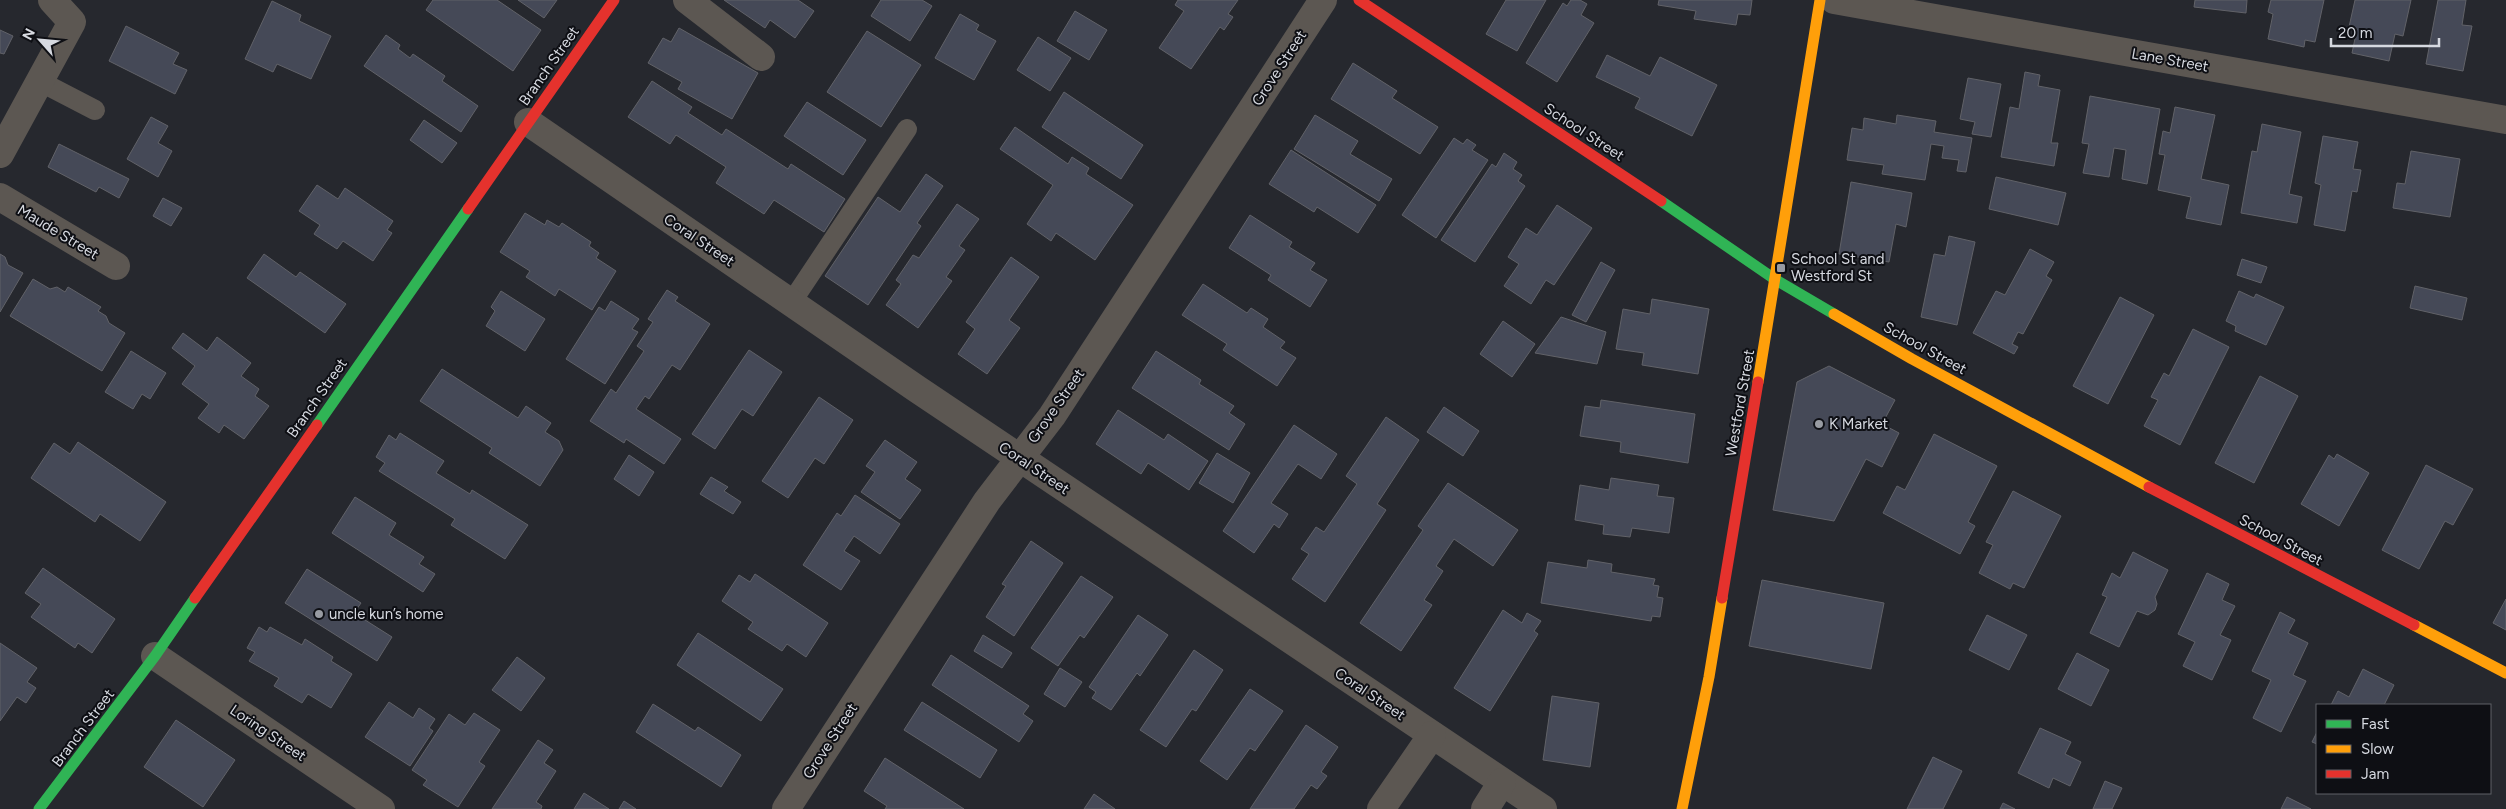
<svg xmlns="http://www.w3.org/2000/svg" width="2506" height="809" font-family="Figtree,sans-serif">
  <rect width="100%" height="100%" fill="#26282e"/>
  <!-- building -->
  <g fill="#454957" stroke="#616268">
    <path d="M433,0H497L541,30L513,71L426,10Z"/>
    <path d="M518,0H557L544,18Z"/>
    <path d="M724,0H798L814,11L795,38L770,20L765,28Z"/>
    <path d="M881,0H922L932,6L910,41L871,16Z"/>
    <path d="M1178,0H1238L1228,14L1233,17L1224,30L1220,27L1191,69L1159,48L1184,11L1175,5Z"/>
    <path d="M1506,0H1546L1517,51L1486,34Z"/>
    <path d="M1571,0H1580L1587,4L1581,15L1594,23L1557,82L1526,63L1563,3L1567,6Z"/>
    <path d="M1659,0H1752L1750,15L1738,14L1736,25L1694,19L1696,11L1658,5Z"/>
    <path d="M2195,0H2247L2246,13L2194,7Z"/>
    <path d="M2271,0H2324L2315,42L2305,40L2304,47L2268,39L2273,14L2268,12Z"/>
    <path d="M2355,0H2411L2403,36L2395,34L2389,61L2352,53L2357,29L2349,27Z"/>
    <path d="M2438,0H2466L2462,25L2472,26L2463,71L2426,64Z"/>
    <path d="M272,1L301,15L299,21L331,36L311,79L277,64L273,72L245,59Z"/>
    <path d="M1075,11L1107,30L1089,60L1057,41Z"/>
    <path d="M960,14L979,25L976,30L996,41L974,80L935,58Z"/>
    <path d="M126,26L179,53L173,64L187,70L175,94L109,61Z"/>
    <path d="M679,28L758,73L732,119L678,89L682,82L648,63L663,38L671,42Z"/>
    <path d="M0,30L13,36L4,54L0,53Z"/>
    <path d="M867,31L921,65L881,127L827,92Z"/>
    <path d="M386,35L400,45L398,49L410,58L413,54L445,76L442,81L478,106L461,132L364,66Z"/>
    <path d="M1038,37L1071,58L1050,91L1017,70Z"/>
    <path d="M1607,55L1650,76L1660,57L1717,85L1692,136L1635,108L1640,98L1596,77Z"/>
    <path d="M1353,63L1397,91L1392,98L1438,127L1420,154L1331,99Z"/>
    <path d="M2025,72L2040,75L2038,86L2060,90L2051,143H2058L2054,166L2001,157L2010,107L2019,109Z"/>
    <path d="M1968,78L2001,84L1991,137L1972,134L1975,122L1960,119Z"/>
    <path d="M652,81L692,107L688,113L722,135L726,129L788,169L791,164L845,199L824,232L774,200L764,214L716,183L726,167L676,135L670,144L628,117Z"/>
    <path d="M1064,92L1143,145L1121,179L1042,127Z"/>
    <path d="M2090,96L2160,109L2147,184L2122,179L2126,150L2114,148L2109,177L2083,173L2089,144L2082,143Z"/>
    <path d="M807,102L866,140L843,175L784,136Z"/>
    <path d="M2175,107L2215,115L2201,179L2229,185L2221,225L2186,218L2191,197L2158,190L2165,155L2159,154L2163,131L2170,133Z"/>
    <path d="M1315,115L1358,141L1350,154L1392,179L1379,201L1294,149Z"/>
    <path d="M1897,115L1936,121L1934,132L1972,138L1966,172L1957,171L1959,160L1942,158L1944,146L1931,144L1925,180L1882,174L1884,165L1847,160L1852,128L1863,130L1864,118L1896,124Z"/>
    <path d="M151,117L168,126L158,143L172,151L158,177L127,159Z"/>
    <path d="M424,120L457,143L442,163L410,140Z"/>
    <path d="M2262,124L2301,132L2289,194L2302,197L2297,223L2241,213L2252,151L2257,152Z"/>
    <path d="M1015,127L1068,164L1072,157L1089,168L1086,174L1133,205L1095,260L1056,233L1051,241L1027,224L1053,185L1000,149Z"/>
    <path d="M2323,136L2358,142L2353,169L2361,170L2357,192L2352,191L2345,231L2314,225L2321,185L2315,183Z"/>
    <path d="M1454,138L1463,144L1467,139L1476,145L1472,150L1488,160L1436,238L1402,215Z"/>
    <path d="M59,144L129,179L119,198L99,187L96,192L48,167Z"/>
    <path d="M1291,150L1376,205L1358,233L1317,207L1314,212L1269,184Z"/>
    <path d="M2411,151L2460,159L2450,217L2393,208L2397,183L2405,184Z"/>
    <path d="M1504,153L1517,162L1513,169L1522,175L1518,181L1525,186L1475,262L1441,240L1492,164L1496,167Z"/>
    <path d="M926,174L943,186L917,223L921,226L868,305L825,276L878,197L900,212Z"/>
    <path d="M1996,177L2066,193L2058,225L1989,209Z"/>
    <path d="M1851,182L1912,193L1906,227L1896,224L1889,262L1839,254Z"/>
    <path d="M317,185L338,199L345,188L393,221L387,230L392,233L373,261L343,241L337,249L314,234L320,225L299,211Z"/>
    <path d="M163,198L182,208L171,226L153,216Z"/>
    <path d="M957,204L979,219L959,246L965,250L946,277L952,281L918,328L886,305L901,284L896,280L913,255L919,258Z"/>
    <path d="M1557,205L1592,228L1554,285L1546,280L1531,304L1504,286L1519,264L1508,257L1526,228L1537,235Z"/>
    <path d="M525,213L545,225L547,220L559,227L562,223L591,242L589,246L599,253L596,258L616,271L592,310L559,289L555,296L526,277L530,271L500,252Z"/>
    <path d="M1250,215L1292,242L1289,247L1315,263L1310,270L1327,280L1310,307L1268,280L1271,275L1229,248Z"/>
    <path d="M1949,236L1975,242L1957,325L1921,317L1934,254L1945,256Z"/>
    <path d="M2030,249L2054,262L2046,276L2052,280L2023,334L2018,332L2012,344L2018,347L2014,354L1973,333L1996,291L2005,295Z"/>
    <path d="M0,254L5,257L8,265L23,273L0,312Z"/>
    <path d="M264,254L296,277L300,272L346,304L325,333L247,278Z"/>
    <path d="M1011,257L1039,277L1009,320L1020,328L987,374L958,354L975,329L966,322Z"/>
    <path d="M2242,259L2267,267L2261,283L2237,275Z"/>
    <path d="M1601,262L1615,270L1586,322L1572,315Z"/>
    <path d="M33,279L50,289L57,287L65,292L68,287L101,307L98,311L106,316L109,323L125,333L102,371L10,316Z"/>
    <path d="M1203,284L1247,313L1251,308L1268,319L1263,327L1285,342L1280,348L1296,358L1277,386L1223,350L1227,344L1182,315Z"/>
    <path d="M2415,286L2467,298L2462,320L2410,308Z"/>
    <path d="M667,290L678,297L675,301L710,324L680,370L672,365L649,399L645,396L636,409L681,439L664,464L626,439L624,443L590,421L611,389L616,393L644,351L637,346L653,322L648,319Z"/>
    <path d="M501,291L545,319L525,351L486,326L495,311L491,307Z"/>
    <path d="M2239,291L2254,298L2256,294L2284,307L2266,345L2235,331L2236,326L2226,321Z"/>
    <path d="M2120,297L2154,315L2108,404L2073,386Z"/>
    <path d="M1652,299L1709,309L1698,374L1642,365L1644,353L1616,349L1623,309L1650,314Z"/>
    <path d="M611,301L639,319L632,329L638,332L605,384L566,359L599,307L605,311Z"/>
    <path d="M1561,317L1606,332L1597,364L1535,353Z"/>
    <path d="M1503,321L1535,344L1512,377L1480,354Z"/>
    <path d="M2193,329L2229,347L2180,445L2144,426L2158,400L2151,397L2164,373L2169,376Z"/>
    <path d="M183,333L207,351L217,337L251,363L241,376L259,389L255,396L269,406L244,439L224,425L219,433L198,418L209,404L182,384L195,366L172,348Z"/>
    <path d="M749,350L782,372L753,416L742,409L715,449L692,434Z"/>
    <path d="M131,351L166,373L150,399L142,394L133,409L105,392Z"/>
    <path d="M1156,351L1201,380L1199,384L1234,406L1229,413L1245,424L1229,450L1132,388Z"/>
    <path d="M1829,366L1895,400L1882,424L1899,433L1882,467L1866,459L1834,521L1773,510L1797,382Z"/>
    <path d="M442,369L518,418L526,406L551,423L545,432L559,441L563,450L540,486L489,453L492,448L420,401Z"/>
    <path d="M2260,376L2298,396L2254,483L2215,463Z"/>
    <path d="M819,397L853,420L824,464L815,458L788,498L762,481Z"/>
    <path d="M1601,400L1695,414L1688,463L1620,452L1621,442L1580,436L1585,406L1600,408Z"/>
    <path d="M1444,407L1479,431L1463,456L1427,432Z"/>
    <path d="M1118,410L1164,440L1168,434L1208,461L1189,490L1148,463L1141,474L1096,444Z"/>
    <path d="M1386,417L1419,440L1377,504L1386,510L1325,602L1292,579L1309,554L1301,549L1316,527L1324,532L1357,484L1346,476Z"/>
    <path d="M1294,425L1337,454L1321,479L1298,464L1271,503L1288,514L1279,528L1274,524L1254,553L1223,531Z"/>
    <path d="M400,433L444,461L436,473L470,494L472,490L528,525L505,559L451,525L455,519L379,471L385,463L376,457L389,435L396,440Z"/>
    <path d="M1934,434L1997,466L1968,522L1975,526L1960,554L1883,513L1897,486L1905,490Z"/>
    <path d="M885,440L917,462L905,479L921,490L900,519L861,492L875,472L866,466Z"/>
    <path d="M78,442L166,502L140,541L100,514L95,522L31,478L54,443L70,454Z"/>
    <path d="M1217,453L1250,473L1233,503L1199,483Z"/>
    <path d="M2337,454L2369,473L2339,526L2301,504L2329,455L2334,459Z"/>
    <path d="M629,455L654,472L639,496L614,479Z"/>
    <path d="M2426,465L2473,489L2453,525L2445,521L2419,569L2382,550Z"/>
    <path d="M711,477L728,487L724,491L741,502L733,514L700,494Z"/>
    <path d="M1611,478L1659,485L1657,496L1674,498L1669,533L1632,528L1630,537L1603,534L1604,525L1575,520L1580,485L1609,490Z"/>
    <path d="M1448,483L1518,530L1493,566L1454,539L1436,566L1443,571L1424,600L1432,605L1401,651L1360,623L1423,530L1418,526Z"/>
    <path d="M2013,491L2061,516L2024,588L2013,583L2010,589L1979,573L1993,545L1986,542Z"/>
    <path d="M855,495L900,524L880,554L854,536L844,551L860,561L841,590L803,565L837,513L841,516Z"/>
    <path d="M355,497L396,523L389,535L424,557L419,564L435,574L423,592L332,533Z"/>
    <path d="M1031,541L1063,563L1014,636L986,617L1006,586L1002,584Z"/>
    <path d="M2133,552L2168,570L2155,597L2157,604L2155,610L2148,615L2137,611L2119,647L2090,633L2107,597L2102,595L2112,573L2120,578Z"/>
    <path d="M1588,560L1612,564L1611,572L1655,579L1653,585L1659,586L1657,597L1663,598L1660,617L1652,616L1651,621L1541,603L1548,562L1587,568Z"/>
    <path d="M43,568L115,619L92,653L78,643L75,648L31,617L41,604L25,593Z"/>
    <path d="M307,569L361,603L354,613L392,637L377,661L285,603Z"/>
    <path d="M2207,573L2229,584L2222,600L2235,606L2220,635L2231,640L2212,680L2183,666L2195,642L2178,634Z"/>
    <path d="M755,574L828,623L806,657L787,644L782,651L748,629L753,622L722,601L739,575L750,582Z"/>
    <path d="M1081,576L1113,597L1084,638L1080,635L1058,666L1031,648Z"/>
    <path d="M1762,580L1884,603L1871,669L1749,646Z"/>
    <path d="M2506,599V630L2493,623Z"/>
    <path d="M1503,610L1522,623L1527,613L1541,621L1534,631L1538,634L1490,711L1454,688Z"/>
    <path d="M2280,612L2295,620L2288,633L2308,643L2293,675L2306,681L2281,732L2253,718L2271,680L2252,671Z"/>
    <path d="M1138,615L1168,635L1140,676L1137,673L1111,710L1092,698L1096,692L1089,687Z"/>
    <path d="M1987,615L2027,635L2009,670L1969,650Z"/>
    <path d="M259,627L267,632L270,627L302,645L305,639L333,657L331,661L352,674L331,708L308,694L302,703L274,686L279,678L249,661L255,652L247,648Z"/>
    <path d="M698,633L783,689L761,721L677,665Z"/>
    <path d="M983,635L1012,653L1002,668L974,651Z"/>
    <path d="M0,643L37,668L27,682L36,688L26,703L17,697L0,721Z"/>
    <path d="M1194,650L1223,670L1196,711L1192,709L1166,747L1140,730Z"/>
    <path d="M2077,653L2109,670L2091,706L2058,689Z"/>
    <path d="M951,655L1029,706L1023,714L1033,721L1019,742L932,685Z"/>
    <path d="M517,657L545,678L521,711L492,690Z"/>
    <path d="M1060,668L1082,682L1065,707L1044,694Z"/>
    <path d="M2363,669L2394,685L2384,705H2331L2338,691L2349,697Z"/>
    <path d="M1250,689L1283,711L1255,751L1250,748L1227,780L1200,761Z"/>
    <path d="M1552,696L1599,703L1590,767L1543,760Z"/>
    <path d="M389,702L413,718L419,708L435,719L429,728L433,731L410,766L365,737Z"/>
    <path d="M922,702L997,750L980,778L904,730Z"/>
    <path d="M653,704L695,731L698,727L741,755L721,787L636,732Z"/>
    <path d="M474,713L500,730L479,762L485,766L458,807L423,785L427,780L412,770L449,714L465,725Z"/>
    <path d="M176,720L235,760L203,807L144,767Z"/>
    <path d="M1306,725L1338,747L1321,772L1327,776L1317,789L1311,785L1294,809H1250Z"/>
    <path d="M2040,728L2071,742L2065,754L2081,762L2070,786L2053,778L2049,788L2018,773Z"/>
    <path d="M2317,732V744L2312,742Z"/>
    <path d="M538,740L553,750L544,763L556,771L536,802L542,806L541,809H492Z"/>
    <path d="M1933,757L1962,771L1943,809H1907Z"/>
    <path d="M885,758L964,809H885L887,806L864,791Z"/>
    <path d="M2105,781L2122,788L2112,809H2093Z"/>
    <path d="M584,793L609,809H574Z"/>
    <path d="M1094,794L1115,809H1084Z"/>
    <path d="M2287,797L2311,809H2281Z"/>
    <path d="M624,801L636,809H619Z"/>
    <path d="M2003,803L2015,809H2000Z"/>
  </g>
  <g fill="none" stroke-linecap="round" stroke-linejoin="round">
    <!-- lane -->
    <g stroke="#5c5752" stroke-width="20">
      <path d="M41,82L95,110"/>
      <path d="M791,303L907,129"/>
    </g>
    <!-- street -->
    <g stroke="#5c5752" stroke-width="28">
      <path d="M687,0L761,57"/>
      <path d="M1834,0L2506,120"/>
      <path d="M528,122L917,389L1543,809"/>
      <path d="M0,154L72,22L52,0"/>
      <path d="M0,197L116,266"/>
      <path d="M155,656L381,809"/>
      <path d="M786,809L987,501L1052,416L1323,0"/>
      <path d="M1381,809L1432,735"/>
      <path d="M1485,809L1502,782"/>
    </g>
    <!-- fast -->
    <g stroke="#30b455" stroke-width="11">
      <path d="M1661,201L1776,280L1834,314"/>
      <path d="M317,425L468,209"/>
      <path d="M39,809L155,656L195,598"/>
    </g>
    <!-- slow -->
    <g stroke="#ff9f0a" stroke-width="11">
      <path d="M1834,314L1912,359L2149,487"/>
      <path d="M1758,382L1820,0"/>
      <path d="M2414,625L2506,673"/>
      <path d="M1682,809L1709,677L1722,598"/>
    </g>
    <!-- jam -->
    <g stroke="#e5322d" stroke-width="11">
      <path d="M1359,0L1661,201"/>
      <path d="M468,209L614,0"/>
      <path d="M2149,487L2414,625"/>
      <path d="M195,598L317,425"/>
      <path d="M1722,598L1758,382"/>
    </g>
  </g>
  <!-- markers -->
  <g fill="#989ba2" stroke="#0e0f14" stroke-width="2">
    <rect x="1776" y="263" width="10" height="10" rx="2.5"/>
    <circle cx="1819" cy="424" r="5"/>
    <circle cx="319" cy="614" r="5"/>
  </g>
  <g text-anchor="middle" stroke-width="4" stroke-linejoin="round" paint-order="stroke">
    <!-- street labels -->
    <g font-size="15" fill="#d6d9e0" stroke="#0e0f14">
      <text transform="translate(2170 60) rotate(10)" y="5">Lane Street</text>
      <text transform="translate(549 66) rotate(-55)" y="5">Branch Street</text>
      <text transform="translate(1279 68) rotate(-57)" y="5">Grove Street</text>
      <text transform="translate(1584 132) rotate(33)" y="5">School Street</text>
      <text transform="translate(58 232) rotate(31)" y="5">Maude Street</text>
      <text transform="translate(699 240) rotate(34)" y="5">Coral Street</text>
      <text transform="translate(1925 348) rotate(29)" y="5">School Street</text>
      <text transform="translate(317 398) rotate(-55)" y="5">Branch Street</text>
      <text transform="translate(1740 403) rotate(-80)" y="5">Westford Street</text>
      <text transform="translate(1056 406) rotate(-55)" y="5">Grove Street</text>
      <text transform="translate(1034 468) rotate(34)" y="5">Coral Street</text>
      <text transform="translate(2281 540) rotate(28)" y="5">School Street</text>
      <text transform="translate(1370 694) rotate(34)" y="5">Coral Street</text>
      <text transform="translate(83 728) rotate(-53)" y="5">Branch Street</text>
      <text transform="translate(268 733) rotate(34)" y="5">Loring Street</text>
      <text transform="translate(830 741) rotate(-57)" y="5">Grove Street</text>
    </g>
    <!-- poi labels -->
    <g font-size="15" fill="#d6d9e0" stroke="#0e0f14" text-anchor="start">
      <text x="1791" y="264">School St and<tspan x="1791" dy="17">Westford St</tspan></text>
      <text x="1829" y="429">K Market</text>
      <text x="329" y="619">uncle kun’s home</text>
    </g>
  </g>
  <!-- legend -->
  <rect x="2316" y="704" width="175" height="90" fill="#0e0f14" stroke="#5e6066"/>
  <rect x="2326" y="720" width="25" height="8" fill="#30b455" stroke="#5e6066"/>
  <text x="2361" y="729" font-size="15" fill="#d6d9e0">Fast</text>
  <rect x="2326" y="745" width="25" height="8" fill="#ff9f0a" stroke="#5e6066"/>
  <text x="2361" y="754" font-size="15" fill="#d6d9e0">Slow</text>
  <rect x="2326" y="770" width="25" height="8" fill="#e5322d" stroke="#5e6066"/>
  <text x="2361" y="779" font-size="15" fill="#d6d9e0">Jam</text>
  <!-- north arrow -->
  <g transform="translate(40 40) rotate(297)" stroke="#0e0f14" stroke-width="4" paint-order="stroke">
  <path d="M0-4L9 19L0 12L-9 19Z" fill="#d6d9e0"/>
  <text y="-8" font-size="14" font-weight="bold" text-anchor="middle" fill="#d6d9e0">N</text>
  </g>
  <!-- scale -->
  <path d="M2331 38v8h108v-8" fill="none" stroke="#d6d9e0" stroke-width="2.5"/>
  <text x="2338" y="38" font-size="15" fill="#d6d9e0" stroke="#0e0f14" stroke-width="4" paint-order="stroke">20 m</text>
</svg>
